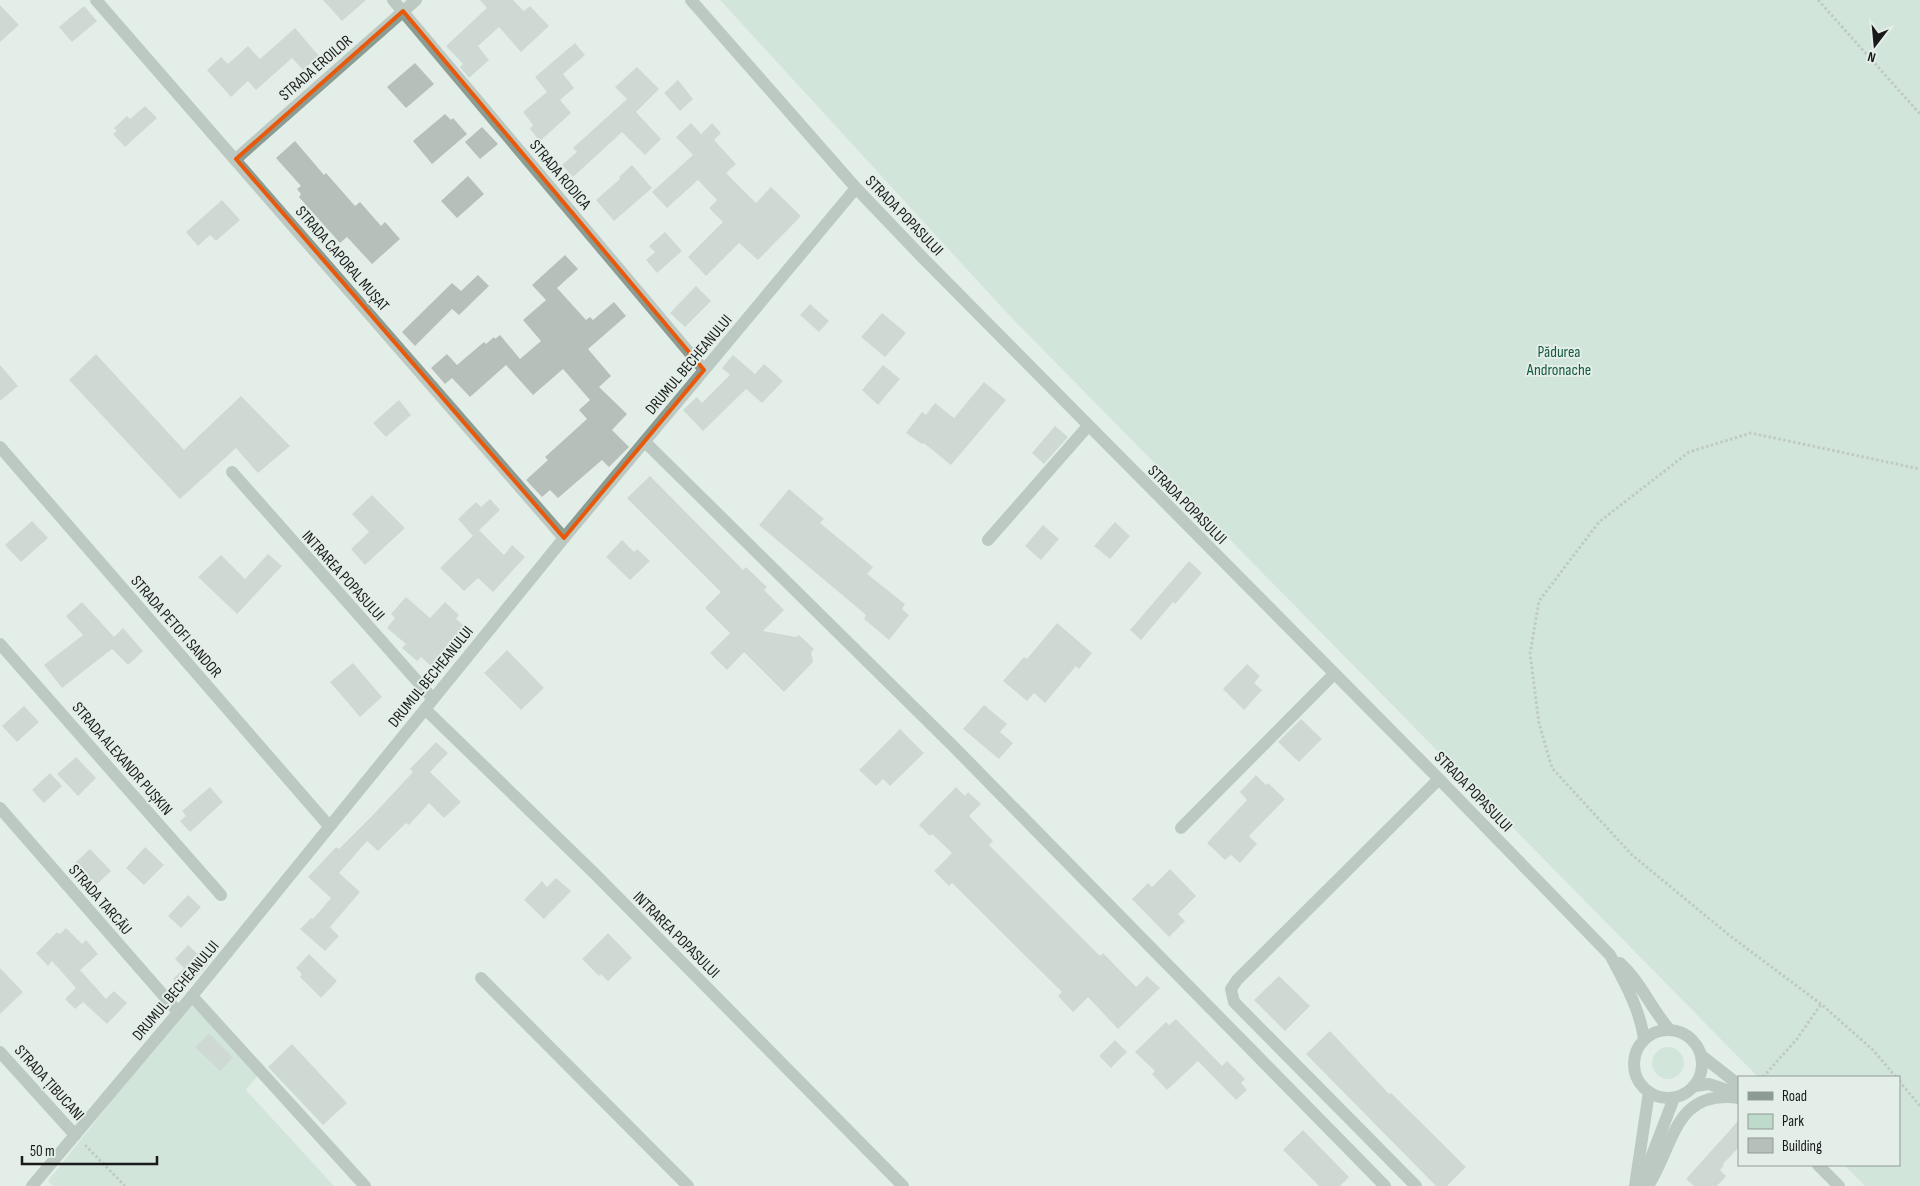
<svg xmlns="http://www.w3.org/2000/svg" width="1920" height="1186" font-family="'Sofia Sans Condensed',sans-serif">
  <rect width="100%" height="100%" fill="#e4eee9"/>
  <!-- green -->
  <g fill="#bddaca">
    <path d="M720,0H1920V1186H1865L1844,1165H1899V1077H1758L1006,312Z"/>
    <path d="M193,998L260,1073L246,1090L334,1186H53L48,1181Z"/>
    <circle cx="1668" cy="1063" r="16"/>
  </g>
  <!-- building -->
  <g fill="#b6bfba">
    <path d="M323,0H366L342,21Z"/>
    <path d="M480,0H513L524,11L530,6L549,26L521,52L499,27L478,46L489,60L469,78L460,67L463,64L446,46L487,8Z"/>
    <path d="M0,5L19,25L0,42Z"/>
    <path d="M84,6L97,21L72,42L59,27Z"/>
    <path d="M295,28L319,56L303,70L292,58L256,90L248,81L231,97L207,70L221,57L228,64L248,46L260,59Z"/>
    <path d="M575,43L585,55L563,74L574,88L560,100L571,113L540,141L530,129L533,125L523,112L547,92L535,77Z"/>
    <path d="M415,63L434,84L406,108L387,87Z"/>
    <path d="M637,67L659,89L636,112L661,139L645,155L622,132L573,177L562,165L577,152L573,148L627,99L615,87Z"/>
    <path d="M678,80L693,99L680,111L664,93Z"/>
    <path d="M145,106L157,118L125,147L113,134L117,131L114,128L127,116L130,119Z"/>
    <path d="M445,114L451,120L453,118L467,134L432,164L413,141Z"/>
    <path d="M691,123L701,134L712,123L721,133L714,140L736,164L726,173L756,203L771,187L801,216L758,260L739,243L706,276L688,257L723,222L709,208L717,200L698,180L667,208L652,192L693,155L676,137Z"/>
    <path d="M482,127L498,144L480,159L465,142Z"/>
    <path d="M295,141L324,175L326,173L355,206L360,202L381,226L385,222L400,239L372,264L347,237L340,243L299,197L301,194L297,189L301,186L276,158Z"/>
    <path d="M632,165L652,188L614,221L596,200L620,179L619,177Z"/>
    <path d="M468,176L484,194L457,218L441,201Z"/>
    <path d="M222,200L240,220L216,241L210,235L198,246L186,232Z"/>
    <path d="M665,232L682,251L657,273L646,260L655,252L649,246Z"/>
    <path d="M565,255L578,269L557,288L586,320L590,317L593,320L614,302L626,316L588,349L611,376L599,387L627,414L612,430L629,447L609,467L602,460L558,498L550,490L542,497L526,480L548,460L545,457L587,419L579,410L590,400L563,369L533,395L506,365L470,397L452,378L445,384L431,368L447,354L457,365L484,342L486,344L494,337L495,339L500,335L520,359L541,341L523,320L546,300L532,285Z"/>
    <path d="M478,275L489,286L459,315L452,309L415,346L402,332L452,283L461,291Z"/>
    <path d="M696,286L711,301L685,327L670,313Z"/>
    <path d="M810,304L829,321L819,332L800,315Z"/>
    <path d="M882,313L906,333L885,357L861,337Z"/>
    <path d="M96,354L184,450L241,396L290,446L258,473L236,448L180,499L69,380Z"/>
    <path d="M733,355L755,374L764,364L783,381L762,403L746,389L703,431L683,410L697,397L702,403L730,375L722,368Z"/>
    <path d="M0,365L18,386L0,401Z"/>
    <path d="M883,365L900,379L878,405L862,390Z"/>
    <path d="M984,382L1006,400L951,465L924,443L922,444L906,433L922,412L926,415L935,403L954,418Z"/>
    <path d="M399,400L411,415L386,437L373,423Z"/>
    <path d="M1055,426L1068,437L1044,464L1032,453Z"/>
    <path d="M650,476L743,570L746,567L767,587L764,590L784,610L763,631L796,637L799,635L814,649L811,652L813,662L784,692L744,652L727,670L710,653L730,633L705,608L721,592L627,498Z"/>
    <path d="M789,489L824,519L820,523L873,567L867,574L905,604L902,609L909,615L889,640L864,619L866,615L759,525Z"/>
    <path d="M372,495L405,528L365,565L351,549L369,532L352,514Z"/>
    <path d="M490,499L500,510L473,536L458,519L476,502L481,507Z"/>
    <path d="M32,521L48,538L21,562L5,545Z"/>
    <path d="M1115,522L1130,536L1110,559L1094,546Z"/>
    <path d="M1043,525L1059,539L1041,560L1025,546Z"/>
    <path d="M479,530L504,555L512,545L525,557L493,592L478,578L464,591L440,568Z"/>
    <path d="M622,540L634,552L637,549L650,561L630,580L606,557Z"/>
    <path d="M268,554L282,566L237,614L198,577L221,555L245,579Z"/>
    <path d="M1189,561L1202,573L1175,604L1173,602L1141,640L1130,630Z"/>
    <path d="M406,597L430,618L445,602L459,615L456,619L474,634L440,674L421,657L417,661L402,648L406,644L387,628L395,618L391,614Z"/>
    <path d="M82,602L114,637L123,628L143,651L128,665L112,649L62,688L44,665L83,635L66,616Z"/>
    <path d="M1057,623L1092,653L1079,669L1076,666L1045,703L1034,693L1027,701L1003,681L1024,657L1027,659Z"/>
    <path d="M507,650L544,688L521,710L484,673Z"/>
    <path d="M353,663L382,697L360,717L330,682Z"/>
    <path d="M1247,664L1260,676L1254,683L1262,690L1244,710L1223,689Z"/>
    <path d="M984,705L1007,724L1000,732L1013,743L999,759L963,729Z"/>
    <path d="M24,706L39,722L17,742L2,726Z"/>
    <path d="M1301,719L1322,739L1299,762L1278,742Z"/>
    <path d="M900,729L924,753L890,786L883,779L876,786L859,770Z"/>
    <path d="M436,742L448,753L430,772L461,802L444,818L429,803L409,825L406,823L378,851L367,841L339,873L360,892L330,927L339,936L325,951L300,929L311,918L313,919L331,898L308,877L336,847L339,849L374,814L413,772L410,769Z"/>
    <path d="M76,757L96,778L78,796L57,774Z"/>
    <path d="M50,773L62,786L44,803L32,790Z"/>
    <path d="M1256,775L1266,785L1268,783L1285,799L1249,836L1257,844L1240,863L1231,855L1225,860L1207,843L1247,800L1240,792Z"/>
    <path d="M210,787L223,802L190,832L180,821L186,816L182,811Z"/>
    <path d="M956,787L965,796L968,792L981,804L969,816L993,841L989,845L1100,956L1103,953L1136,987L1147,976L1160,988L1118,1029L1088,997L1073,1012L1058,996L1062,992L952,883L949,886L934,871L952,853L932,834L930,836L919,825Z"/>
    <path d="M145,847L164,865L144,885L126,868Z"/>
    <path d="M90,849L111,871L95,886L74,864Z"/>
    <path d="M1170,869L1196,896L1178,914L1185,921L1169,937L1132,899L1148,883L1152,887Z"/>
    <path d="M556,878L571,891L544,919L524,900L542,881L547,887Z"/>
    <path d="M188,895L201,907L181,928L168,916Z"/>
    <path d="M66,928L82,944L86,940L98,954L80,970L106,999L114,991L127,1003L107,1024L83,1002L75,1009L65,999L76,988L52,961L48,966L36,953L57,932L60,934Z"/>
    <path d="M608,933L632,958L608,981L601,974L599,976L582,959Z"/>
    <path d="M188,945L208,964L185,990L173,979L184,968L175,959Z"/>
    <path d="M309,954L337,981L321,998L300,977L302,974L296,968Z"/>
    <path d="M0,968L23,992L0,1014Z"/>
    <path d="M1279,976L1310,1006L1285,1031L1254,1000Z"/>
    <path d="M1176,1019L1222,1066L1227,1061L1245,1079L1241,1083L1247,1090L1236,1100L1198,1061L1167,1090L1152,1074L1155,1071L1135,1052L1166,1022L1169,1025Z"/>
    <path d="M1330,1031L1389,1094L1391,1093L1466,1167L1447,1186H1436L1306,1054Z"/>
    <path d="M209,1033L233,1058L220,1071L195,1047Z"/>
    <path d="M1115,1040L1127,1052L1111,1068L1099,1056Z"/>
    <path d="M292,1044L347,1103L323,1125L268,1067Z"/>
    <path d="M1739,1120V1147L1723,1164L1724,1165L1720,1170L1726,1176L1717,1186H1694L1686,1179Z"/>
    <path d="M1303,1130L1349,1177L1340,1186H1319L1283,1150Z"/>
  </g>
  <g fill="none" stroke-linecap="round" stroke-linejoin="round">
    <!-- path -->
    <g stroke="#969d9a" stroke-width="3" stroke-dasharray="2.5 2.5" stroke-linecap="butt">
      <path d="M1818,0L1920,114"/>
      <path d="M1763,1077L1797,1039L1821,1004"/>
      <path d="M1896,1077L1873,1050L1821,1004L1729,935L1632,855L1552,768L1539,723L1530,654L1539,601L1599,522L1689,452L1751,433L1920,469"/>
      <path d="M1899,1081L1920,1106"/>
      <path d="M85,1145L125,1186"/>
    </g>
    <!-- minor -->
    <g stroke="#8b9c93" stroke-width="12">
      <path d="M96,0L564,538"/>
      <path d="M393,0L704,370"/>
      <path d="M236,159L416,0"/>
      <path d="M645,442L953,746L1385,1186"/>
      <path d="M0,447L329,826"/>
      <path d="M232,472L433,699"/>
      <path d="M988,540L1088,426"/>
      <path d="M0,644L221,895"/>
      <path d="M425,709L594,873L903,1186"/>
      <path d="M0,808L178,1012"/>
      <path d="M1181,828L1334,674"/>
      <path d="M481,978L688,1186"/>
      <path d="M192,996L365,1186"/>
      <path d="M0,1052L75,1135"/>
      <path d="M32,1186L192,996L564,538L856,188"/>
      <path d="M1416,1186L1234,1002L1231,989L1237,980L1439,779"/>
    </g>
    <!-- tertiary -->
    <g stroke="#8b9c93" stroke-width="12">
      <path d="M691,0L856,188L920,255L1439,779L1610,955C1624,981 1640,1009 1644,1039"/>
      <path d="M1620,963C1641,982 1651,1009 1670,1030"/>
      <circle cx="1668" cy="1064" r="34"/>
      <path d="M1702,1056L1739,1085"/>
      <path d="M1696,1086L1709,1084L1739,1094"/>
      <path d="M1818,1165L1839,1186"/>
      <path d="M1641,1184L1674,1098"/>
      <path d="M1635,1186L1649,1092"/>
      <path d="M1648,1186C1675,1144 1674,1089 1739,1098"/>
    </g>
  </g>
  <!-- marked area -->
  <path d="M0 0H1920V1186H0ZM403,11L704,370L564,538L236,159Z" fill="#e4eee9" fill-opacity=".55" fill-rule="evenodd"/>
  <path fill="none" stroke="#e8590c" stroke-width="4" stroke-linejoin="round" d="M403,11L704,370L564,538L236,159Z"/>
  <g text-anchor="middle" stroke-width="4" stroke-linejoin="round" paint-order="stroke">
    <!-- street labels -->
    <g font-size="16" fill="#181b1a" stroke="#e4eee9">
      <text transform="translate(315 67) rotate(-41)" y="6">STRADA EROILOR</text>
      <text transform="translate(561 174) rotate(50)" y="6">STRADA RODICA</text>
      <text transform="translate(905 215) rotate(46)" y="6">STRADA POPASULUI</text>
      <text transform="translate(343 258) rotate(49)" y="6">STRADA CAPORAL MUȘAT</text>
      <text transform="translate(688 364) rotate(-50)" y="6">DRUMUL BECHEANULUI</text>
      <text transform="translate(1188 504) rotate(45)" y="6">STRADA POPASULUI</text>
      <text transform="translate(344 575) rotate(48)" y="6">INTRAREA POPASULUI</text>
      <text transform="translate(177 626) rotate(49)" y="6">STRADA PETOFI SANDOR</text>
      <text transform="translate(430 676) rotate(-51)" y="6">DRUMUL BECHEANULUI</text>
      <text transform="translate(123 758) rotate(49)" y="6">STRADA ALEXANDR PUȘKIN</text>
      <text transform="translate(1474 791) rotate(46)" y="6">STRADA POPASULUI</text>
      <text transform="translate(101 899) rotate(49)" y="6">STRADA TARCĂU</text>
      <text transform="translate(677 934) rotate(45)" y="6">INTRAREA POPASULUI</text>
      <text transform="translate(175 990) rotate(-50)" y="6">DRUMUL BECHEANULUI</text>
      <text transform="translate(50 1082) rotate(48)" y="6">STRADA ȚIBUCANI</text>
    </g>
    <!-- park labels -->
    <g font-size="16" fill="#155b3f" stroke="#e4eee9">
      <text x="1559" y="357">Pădurea<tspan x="1559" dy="18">Andronache</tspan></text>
    </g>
  </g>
  <!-- legend -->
  <rect x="1738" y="1076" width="162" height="90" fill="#e4eee9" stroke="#929a96"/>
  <rect x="1748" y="1092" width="25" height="8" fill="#8b9c93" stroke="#929a96"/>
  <text x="1782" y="1101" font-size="15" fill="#181b1a">Road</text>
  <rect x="1748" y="1114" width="25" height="15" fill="#bddaca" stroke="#929a96"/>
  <text x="1782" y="1126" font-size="15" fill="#181b1a">Park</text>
  <rect x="1748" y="1138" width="25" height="15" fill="#b6bfba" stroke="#929a96"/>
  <text x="1782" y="1151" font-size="15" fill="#181b1a">Building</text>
  <!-- north arrow -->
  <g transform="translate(1875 45) rotate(196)" stroke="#e4eee9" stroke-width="4" paint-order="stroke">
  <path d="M0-4L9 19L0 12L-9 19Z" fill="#181b1a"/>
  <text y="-8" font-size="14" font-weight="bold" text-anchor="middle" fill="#181b1a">N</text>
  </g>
  <!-- scale -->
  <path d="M22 1156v8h135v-8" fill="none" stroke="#181b1a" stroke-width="2.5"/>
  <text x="30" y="1156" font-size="15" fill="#181b1a" stroke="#e4eee9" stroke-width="4" paint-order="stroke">50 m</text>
</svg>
